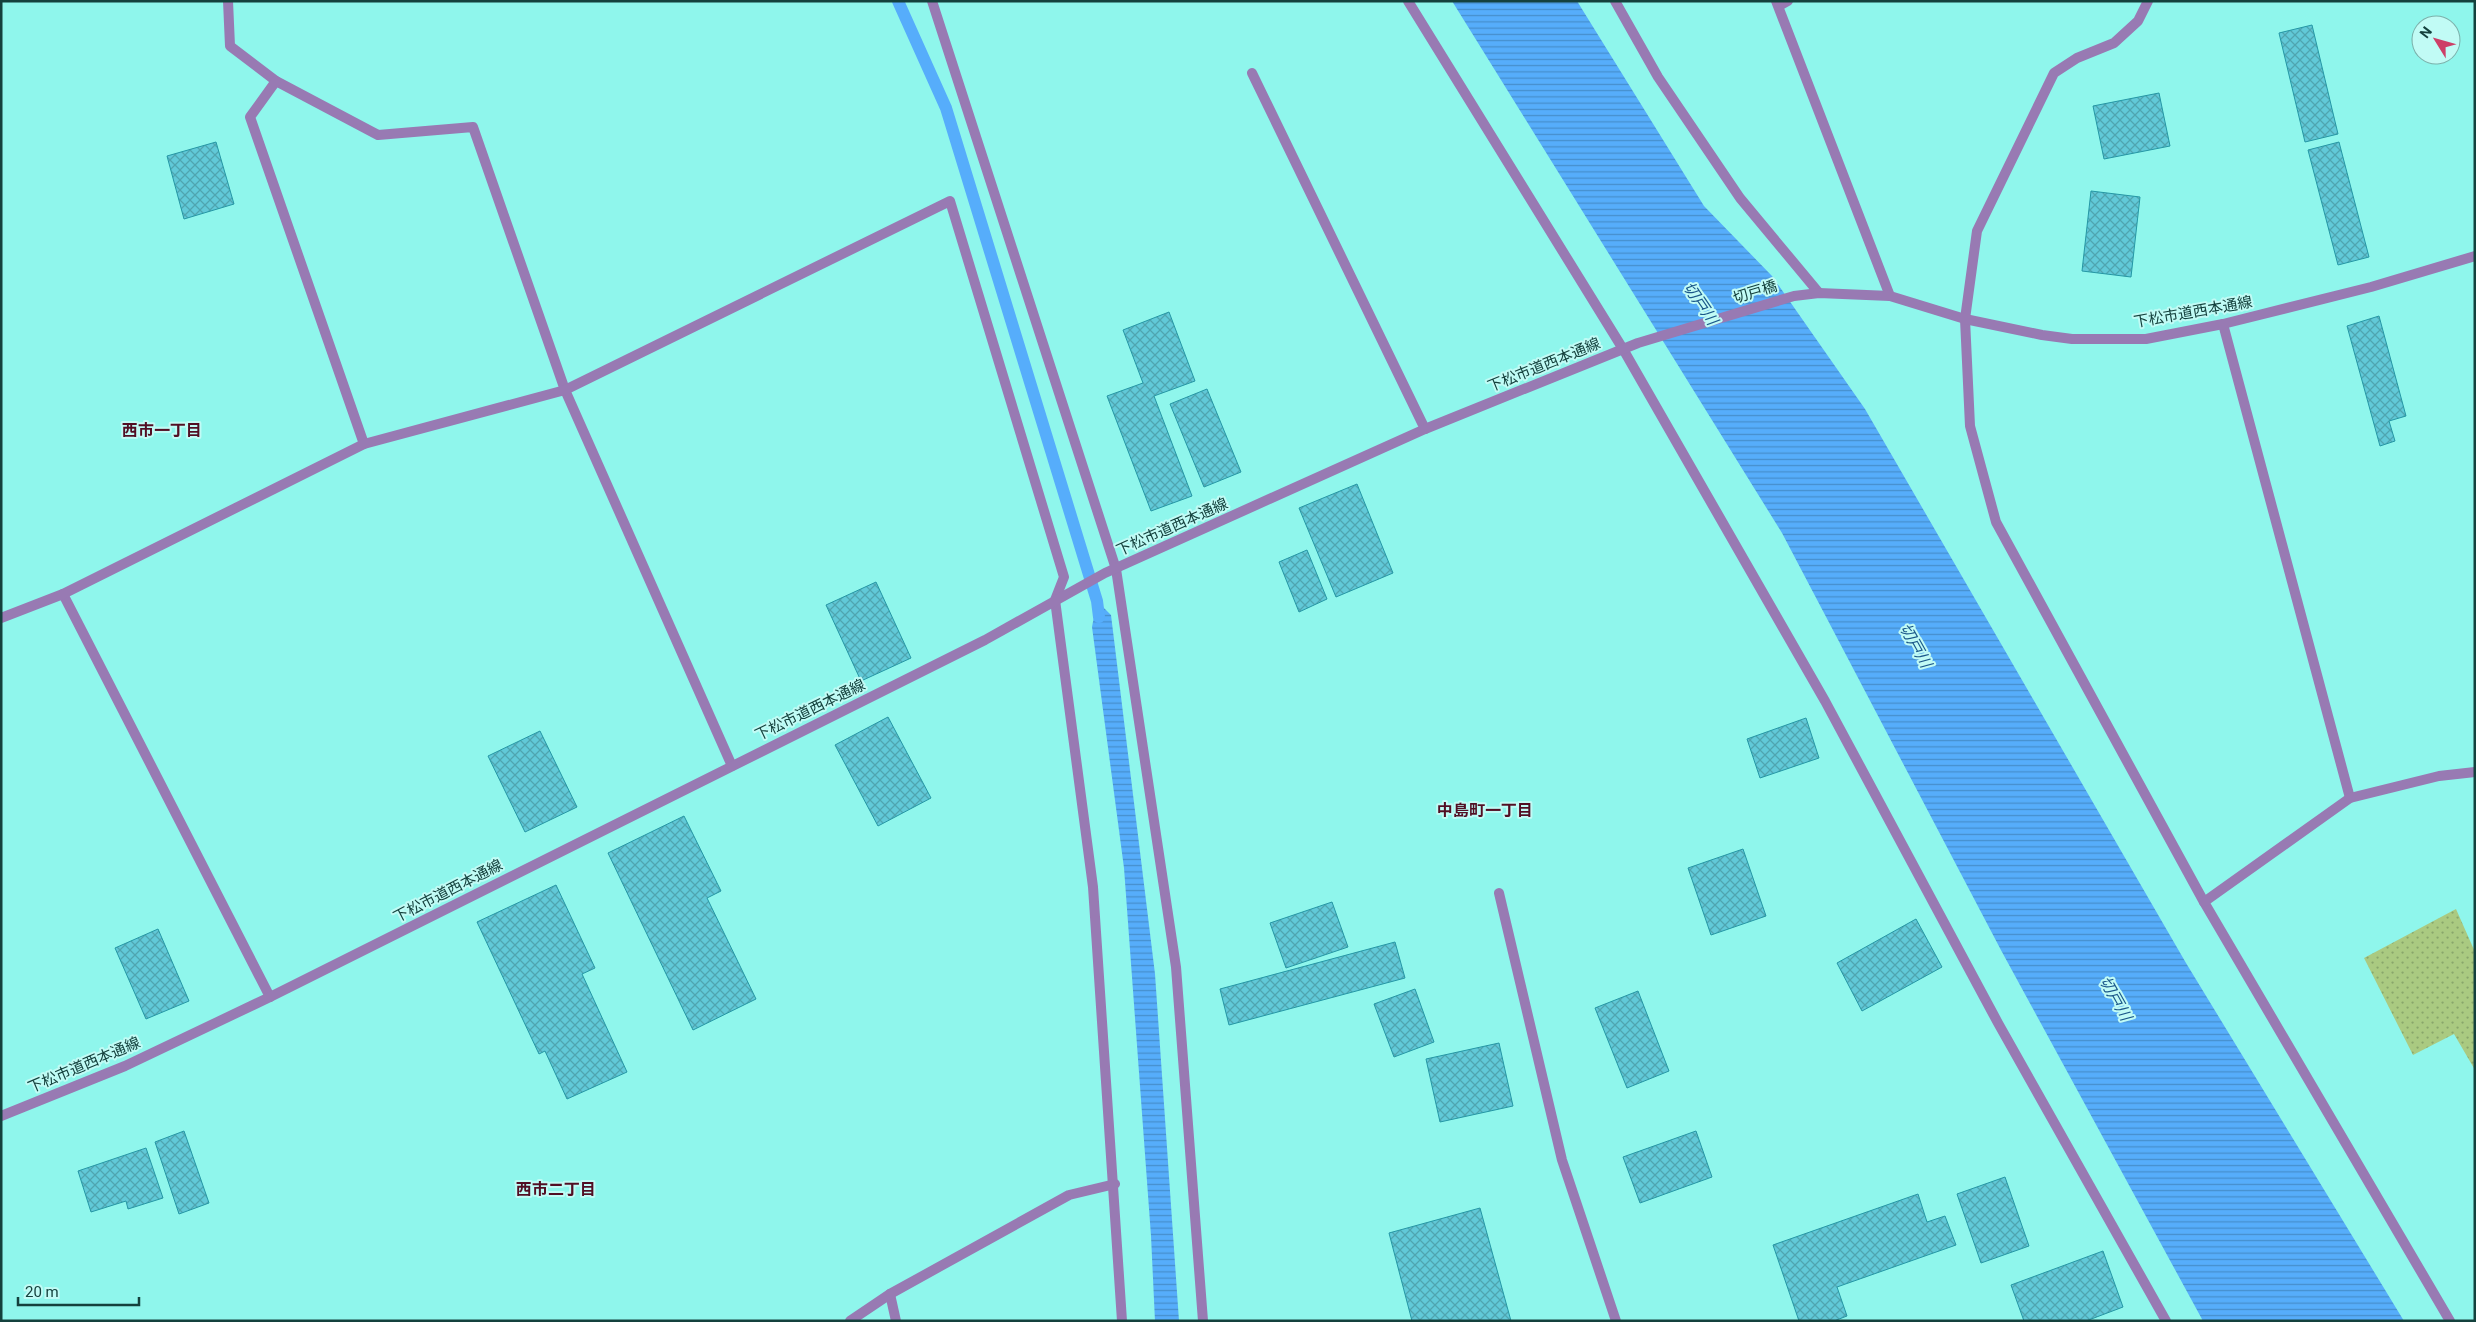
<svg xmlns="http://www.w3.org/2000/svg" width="2476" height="1322" font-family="Roboto,'Noto Sans JP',sans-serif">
  <defs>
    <pattern id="park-dots" width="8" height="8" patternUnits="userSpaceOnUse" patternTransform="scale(1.25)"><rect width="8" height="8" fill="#aaca81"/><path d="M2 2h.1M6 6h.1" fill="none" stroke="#89a66b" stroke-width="1.8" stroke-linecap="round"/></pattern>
    <pattern id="water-rules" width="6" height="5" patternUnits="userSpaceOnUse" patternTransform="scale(1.25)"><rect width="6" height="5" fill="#56adfb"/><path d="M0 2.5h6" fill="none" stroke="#468ecc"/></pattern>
    <pattern id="building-cross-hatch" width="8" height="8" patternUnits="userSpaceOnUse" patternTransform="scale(1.25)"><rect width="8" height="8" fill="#61c9d8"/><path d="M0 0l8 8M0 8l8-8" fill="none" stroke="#4fa5b0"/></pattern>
  </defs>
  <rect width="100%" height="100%" fill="#8ff6ec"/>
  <!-- park -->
  <path fill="url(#park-dots)" d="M2456,909L2475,952V1070L2454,1034L2413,1055L2364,958Z"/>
  <!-- water -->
  <g fill="url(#water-rules)">
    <path d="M1452,1H1577L1704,206L1772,276L1865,409L2186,963L2404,1321H2203L2002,952L1782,533Z"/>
    <path d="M1097,601L1111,615L1155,974L1179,1321H1155L1151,1236L1124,868L1092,627Z"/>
  </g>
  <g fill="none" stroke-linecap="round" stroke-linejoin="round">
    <!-- stream -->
    <path stroke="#56adfb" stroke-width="12" d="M898,1L946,108L1097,601L1099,617"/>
  </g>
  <!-- building -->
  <g fill="url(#building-cross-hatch)" stroke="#2597a5">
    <path d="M2312,25L2338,134L2305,142L2279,33Z"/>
    <path d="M2159,93L2170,146L2104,159L2093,106Z"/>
    <path d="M216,142L234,204L184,219L167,156Z"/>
    <path d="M2339,142L2369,257L2338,265L2308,150Z"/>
    <path d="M2091,191L2140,197L2131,277L2082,271Z"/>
    <path d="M1169,312L1195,381L1154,396L1192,496L1151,511L1107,396L1143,383L1123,330Z"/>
    <path d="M2379,316L2406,416L2389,421L2395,441L2380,446L2347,326Z"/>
    <path d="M1207,389L1241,472L1204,487L1170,404Z"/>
    <path d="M1357,484L1393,573L1336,597L1299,508Z"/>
    <path d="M1307,550L1327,599L1299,612L1279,562Z"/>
    <path d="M876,582L911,658L861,681L826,605Z"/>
    <path d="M888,717L931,798L878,826L835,745Z"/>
    <path d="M1806,718L1819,758L1760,778L1747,739Z"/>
    <path d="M540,731L577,807L525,832L488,756Z"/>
    <path d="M684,816L721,891L707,898L756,999L693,1030L608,853Z"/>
    <path d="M1743,849L1766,916L1711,935L1688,868Z"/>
    <path d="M556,885L595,968L582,974L627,1072L567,1099L545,1051L539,1054L477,922Z"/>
    <path d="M1332,902L1348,947L1286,968L1270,923Z"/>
    <path d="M1916,919L1942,967L1862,1011L1837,963Z"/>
    <path d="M158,929L189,1001L146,1019L115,948Z"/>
    <path d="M1395,942L1405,978L1229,1025L1220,989Z"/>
    <path d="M1415,989L1434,1042L1394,1057L1374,1004Z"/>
    <path d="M1638,991L1669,1071L1627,1088L1595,1008Z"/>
    <path d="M1499,1043L1513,1106L1440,1122L1426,1059Z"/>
    <path d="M184,1131L209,1203L179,1214L155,1142Z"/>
    <path d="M1696,1131L1712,1177L1640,1203L1623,1157Z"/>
    <path d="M146,1148L163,1198L128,1209L126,1201L91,1212L78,1171Z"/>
    <path d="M2005,1177L2029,1246L1981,1263L1957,1194Z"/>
    <path d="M1918,1194L1927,1222L1945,1216L1956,1245L1837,1287L1847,1316L1834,1321H1799L1773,1245Z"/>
    <path d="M1480,1208L1511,1321H1412L1389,1233Z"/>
    <path d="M2103,1251L2123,1307L2086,1321H2024L2011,1285Z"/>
  </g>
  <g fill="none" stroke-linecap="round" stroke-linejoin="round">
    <!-- street -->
    <g stroke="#987ab3" stroke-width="10">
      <path d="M228,1L230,46L276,81L378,135L473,127L565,390L732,766"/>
      <path d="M932,1L1116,569L1176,967L1203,1321"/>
      <path d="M1408,1L1623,349L1825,701L1998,1023L2166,1321"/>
      <path d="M1615,1L1658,77L1740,198L1819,293"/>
      <path d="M1776,1L1890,296"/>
      <path d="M2148,1L2138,21L2114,43L2077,58L2054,73L1977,231L1965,319L1970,426L1996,522L2204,902L2450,1321"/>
      <path d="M1779,6L1788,1"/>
      <path d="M1252,73L1425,429"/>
      <path d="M276,81L250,117L364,444"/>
      <path d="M2223,324L2350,798"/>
      <path d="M63,594L270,997"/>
      <path d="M1,618L63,594L364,444L565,390L950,201L1064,577L1055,600L1093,887L1122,1321"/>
      <path d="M1499,893L1562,1160L1616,1321"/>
      <path d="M2204,902L2350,798L2439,776L2475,772"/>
      <path d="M1,1116L125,1066L270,997L985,640L1105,573L1425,429L1638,343L1794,296L1819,293L1890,296L1965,319L2042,335L2072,339H2146L2223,324L2371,287L2475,256"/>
      <path d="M890,1294L896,1321"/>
      <path d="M850,1321L890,1294L1069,1195L1115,1184"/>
    </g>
  </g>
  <g text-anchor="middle" stroke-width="4" stroke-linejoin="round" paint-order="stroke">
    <!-- street labels -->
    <g font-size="15" fill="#14413d" stroke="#c1fbf5">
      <text transform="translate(1755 292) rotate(-17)" y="5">切戸橋</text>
      <text transform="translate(2193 312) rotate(-10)" y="5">下松市道西本通線</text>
      <text transform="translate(1544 365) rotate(-22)" y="5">下松市道西本通線</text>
      <text transform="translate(1172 527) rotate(-24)" y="5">下松市道西本通線</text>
      <text transform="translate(810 710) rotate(-26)" y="5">下松市道西本通線</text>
      <text transform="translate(448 891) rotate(-27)" y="5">下松市道西本通線</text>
      <text transform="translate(84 1065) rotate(-23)" y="5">下松市道西本通線</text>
    </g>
    <!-- water labels -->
    <g font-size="16" font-style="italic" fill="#1b588a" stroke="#c1fbf5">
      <text transform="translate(1701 303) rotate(56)" y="6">切戸川</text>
      <text transform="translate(1916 645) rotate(61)" y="6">切戸川</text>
      <text transform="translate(2116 998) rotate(61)" y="6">切戸川</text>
    </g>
    <!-- neighbourhood labels -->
    <g font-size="16" font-weight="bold" fill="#520e23" stroke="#c1fbf5">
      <text x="162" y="436">西市一丁目</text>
      <text x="1485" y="816">中島町一丁目</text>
      <text x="556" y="1195">西市二丁目</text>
    </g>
  </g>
  <!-- border -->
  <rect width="2476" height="1322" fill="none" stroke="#14413d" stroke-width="5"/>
  <!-- north arrow -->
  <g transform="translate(2436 40) rotate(307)"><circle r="24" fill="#c1fbf5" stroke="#7cb1ab"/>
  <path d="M0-4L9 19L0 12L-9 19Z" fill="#cd3f67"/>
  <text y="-8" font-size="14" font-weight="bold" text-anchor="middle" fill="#14413d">N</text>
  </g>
  <!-- scale -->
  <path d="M18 1297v8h121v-8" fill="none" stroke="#14413d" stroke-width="2.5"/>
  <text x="25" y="1297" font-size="15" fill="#14413d" stroke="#c1fbf5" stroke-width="4" paint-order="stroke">20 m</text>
</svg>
